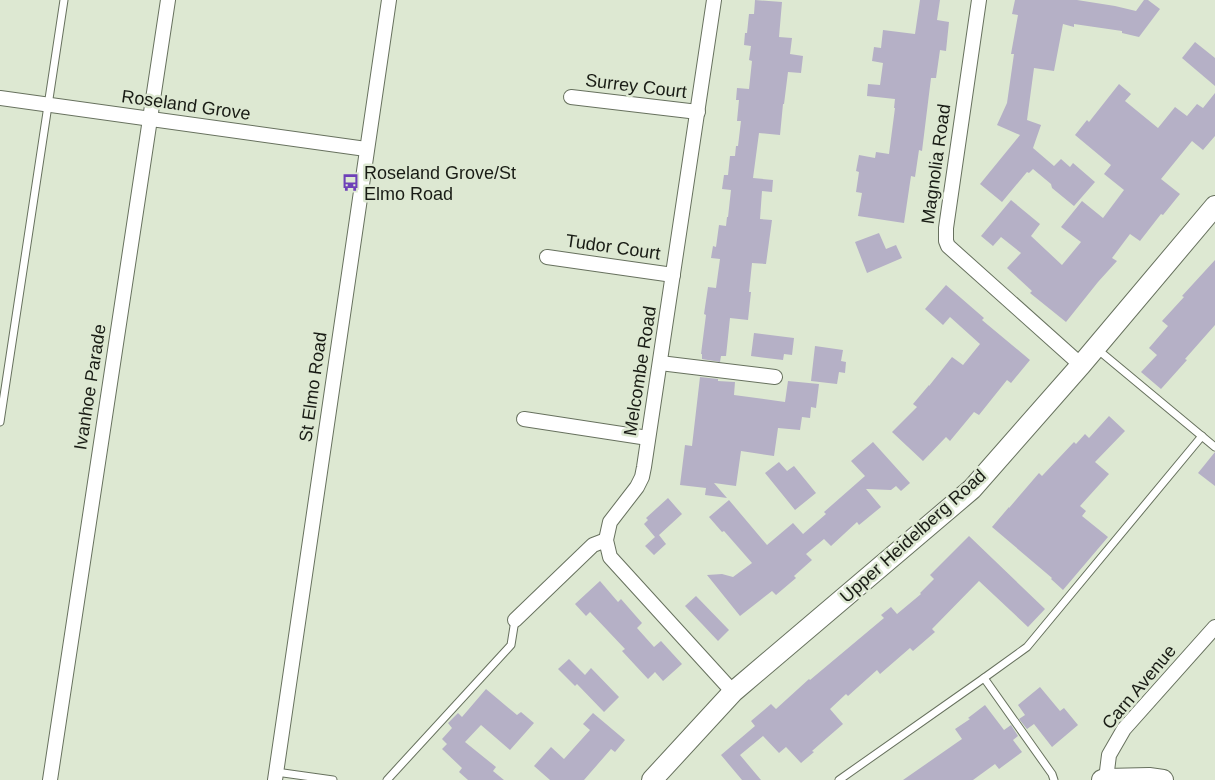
<svg xmlns="http://www.w3.org/2000/svg" width="1215" height="780" font-family="Helvetica,sans-serif">
  <rect width="100%" height="100%" fill="#dde8d2"/>
  <!-- building -->
  <g fill="#b5b0c6">
    <path d="M755,0L782,2L779,37L792,38L790,54L803,56L801,73L788,72L784,104H783L780,135L759,133L753,178L773,180L772,192L762,191L760,219L772,220L766,264L752,263L749,292H751L748,320L730,318L726,356H721L720,362L702,359V354H701L706,315L704,314L708,287L716,288L720,259L711,258L713,246L716,247L719,225L726,226L727,217H728L731,190L722,189L724,175H728L730,156H735L736,146H738L741,121H737L739,100H736L737,88L749,89L752,61L749,60L751,46L744,45L745,33H747L749,14H754Z"/>
    <path d="M920,0H940L937,20L949,22L946,51L940,50L936,78H931L922,151L919,150L915,177L911,176L904,223L858,216L862,193L856,192L859,172L856,171L859,155L875,158L876,152L889,154L895,108H894L895,99L867,96L868,84L880,85L883,63L872,61L874,47L881,48L883,30L915,34Z"/>
    <path d="M1015,0H1077L1115,6L1136,11L1144,0H1148L1160,9L1139,37L1122,33V31L1074,24V27L1063,24L1054,71L1034,68L1027,120L1041,125L1033,148L1054,166L1061,159L1070,167L1073,163L1095,182L1074,206L1052,188L1051,184L1033,169L1029,173L1027,172L1002,202L980,184L1020,135L997,125L1007,103L1014,54H1011L1018,15L1012,14Z"/>
    <path d="M1195,42L1215,58V86L1182,58Z"/>
    <path d="M1119,84L1131,94L1125,101L1158,128L1175,107L1187,116L1197,104L1203,108L1215,93V136L1203,150L1192,141L1161,179L1180,194L1163,215L1161,214L1140,241L1130,234L1112,258L1117,261L1098,282L1066,322L1030,293L1032,291L1007,268L1021,253L1001,237L993,246L981,236L1011,200L1040,224L1031,236L1062,265L1081,242L1061,227L1082,201L1103,218L1124,190L1104,174L1111,165L1075,135L1087,120L1089,122Z"/>
    <path d="M879,233L886,249L896,245L902,258L867,273L855,242Z"/>
    <path d="M1215,260V325L1185,359L1187,360L1161,389L1141,372L1157,355L1149,348L1168,326L1162,321L1184,297L1182,296Z"/>
    <path d="M946,285L984,318L982,320L1030,360L1011,383L1007,380L979,415L974,412L950,441L946,437L923,461L892,432L917,407L913,404L929,385V386L952,357L963,365L980,344L950,317L943,325L925,309Z"/>
    <path d="M754,333L794,338L792,355L784,354L783,360L751,356Z"/>
    <path d="M815,346L843,350L841,361L846,362L845,373L839,372L837,384L811,381Z"/>
    <path d="M700,377L718,379V381L735,382L734,395L785,402L788,381L819,384L816,408L811,407L810,418L802,417L800,430L778,428L774,456L741,451L736,486L714,483L727,498L705,495L706,488L680,485L685,445L692,446Z"/>
    <path d="M1109,416L1125,431L1095,462L1109,474L1080,506L1086,511L1082,516L1108,537L1063,590L1051,579L1052,578L992,527L1009,507V508L1039,473L1042,476L1074,442L1076,444L1085,434L1089,438Z"/>
    <path d="M873,442L910,483L901,491L896,486L891,490L866,489L881,507L859,525L857,522L831,546L824,539L806,554L812,560L794,576L796,578L776,595L772,591L740,616L707,575L722,574L733,577L752,563L724,531L722,532L709,517L729,500L767,545L793,523L803,534L826,514L824,512L865,476L851,461Z"/>
    <path d="M1215,452V486L1198,473Z"/>
    <path d="M779,462L787,471L794,466L816,493L795,510L765,473Z"/>
    <path d="M668,498L682,514L659,535L666,544L654,555L645,546L655,537L644,524L648,520L646,518Z"/>
    <path d="M969,536L1045,609L1028,627L979,581L932,629L935,632L913,651L910,648L880,674L877,670L848,696L846,694L830,709L843,724L812,751L814,752L801,763L786,747L779,753L763,736L740,755L761,780H742L721,755L755,726L751,721L771,704L776,709L809,679L810,680L884,618L881,615L891,607L897,614L921,594L920,593L934,579L930,575Z"/>
    <path d="M600,581L618,602L621,599L642,623L637,628L654,647L661,641L682,664L663,681L655,672L648,679L622,651L625,649L590,612L586,616L575,604Z"/>
    <path d="M696,596L729,630L718,641L685,606Z"/>
    <path d="M569,659L585,675L591,668L619,697L604,712L577,684L575,686L558,669Z"/>
    <path d="M1040,687L1060,711L1064,708L1078,725L1052,747L1034,724L1027,729L1019,719L1025,715L1018,705Z"/>
    <path d="M486,689L517,715L521,712L534,723L510,750L481,725L465,742L496,767L493,771L504,780H468L459,772L462,768L442,749L447,744L442,739L452,728L448,723L458,713L462,717Z"/>
    <path d="M985,705L1004,730L1011,725L1018,736L1013,740L1022,752L999,769L995,764L973,780H903L962,739L955,729L970,719L968,718Z"/>
    <path d="M593,713L625,740L615,752L611,749L584,780H550L534,766L551,747L564,759L590,730L583,724Z"/>
  </g>
  <g fill="none" stroke-linecap="round" stroke-linejoin="round">
    <defs>
      <g id="lane">
        <path d="M1097,349L1215,447"/>
        <path d="M0,422L64,0"/>
        <path d="M984,678L1052,774L1054,780"/>
        <path d="M276,772L333,780"/>
        <path d="M387,780L511,645L515,620"/>
        <path d="M839,780L984,678L1027,647L1202,436"/>
      </g>
      <g id="street">
        <path d="M714,0L644,467L642,477L637,487L610,522L606,540L610,557L733,692"/>
        <path d="M979,0L946,228V241L948,246L1081,365"/>
        <path d="M571,97L698,112"/>
        <path d="M0,98L366,149"/>
        <path d="M547,257L673,275"/>
        <path d="M660,363L775,377"/>
        <path d="M524,419L648,438"/>
        <path d="M515,620L593,545L606,540"/>
        <path d="M1106,779L1109,755L1124,729L1215,627"/>
        <path d="M50,780L168,0"/>
        <path d="M275,780L389,0"/>
      </g>
      <g id="secondary">
        <path d="M652,780L733,692L972,489L1081,365L1215,206"/>
        <path d="M1102,780L1106,779L1149,778L1163,780"/>
      </g>
    </defs>
    <!-- lane casing -->
    <use href="#lane" stroke="#67715e" stroke-width="9"/>
    <!-- street casing -->
    <use href="#street" stroke="#67715e" stroke-width="16"/>
    <!-- secondary casing -->
    <use href="#secondary" stroke="#67715e" stroke-width="22"/>
    <!-- lane -->
    <use href="#lane" stroke="#fff" stroke-width="7"/>
    <!-- street -->
    <use href="#street" stroke="#fff" stroke-width="14"/>
    <!-- secondary -->
    <use href="#secondary" stroke="#fff" stroke-width="20"/>
  </g>
  <!-- icons -->
  <defs>
    <symbol id="bus-bare" viewBox="-9 -9 18 18"><path d="M-5-6H5V4H4V6H2V4H-2V6H-4V4H-5ZM-3.5-4V0h7V-4ZM-3.5 1.2v1.5H-2V1.2ZM2 1.2v1.5H3.5V1.2Z" fill="#6e40b8" stroke="#dde8d2" stroke-width="2.5" paint-order="stroke"/></symbol>
  </defs>
  <g fill-rule="evenodd">
    <use href="#bus-bare" x="338" y="170" width="25" height="25"/>
  </g>
  <g text-anchor="middle" stroke-width="5" stroke-linejoin="round" paint-order="stroke">
    <!-- street labels -->
    <g font-size="18" fill="#191c15" stroke="#dde8d2">
      <text transform="translate(636 86) rotate(7)" y="6">Surrey Court</text>
      <text transform="translate(186 105) rotate(8)" y="6">Roseland Grove</text>
      <text transform="translate(936 164) rotate(-82)" y="6">Magnolia Road</text>
      <text transform="translate(613 247) rotate(8)" y="6">Tudor Court</text>
      <text transform="translate(640 371) rotate(-81)" y="6">Melcombe Road</text>
      <text transform="translate(90 387) rotate(-81)" y="6">Ivanhoe Parade</text>
      <text transform="translate(313 387) rotate(-82)" y="6">St Elmo Road</text>
      <text transform="translate(913 536) rotate(-42)" y="6">Upper Heidelberg Road</text>
      <text transform="translate(1139 687) rotate(-50)" y="6">Carn Avenue</text>
    </g>
    <!-- poi labels -->
    <g font-size="18" fill="#191c15" stroke="#dde8d2" text-anchor="start">
      <text x="364" y="179">Roseland Grove/St<tspan x="364" dy="21">Elmo Road</tspan></text>
    </g>
  </g>
</svg>
